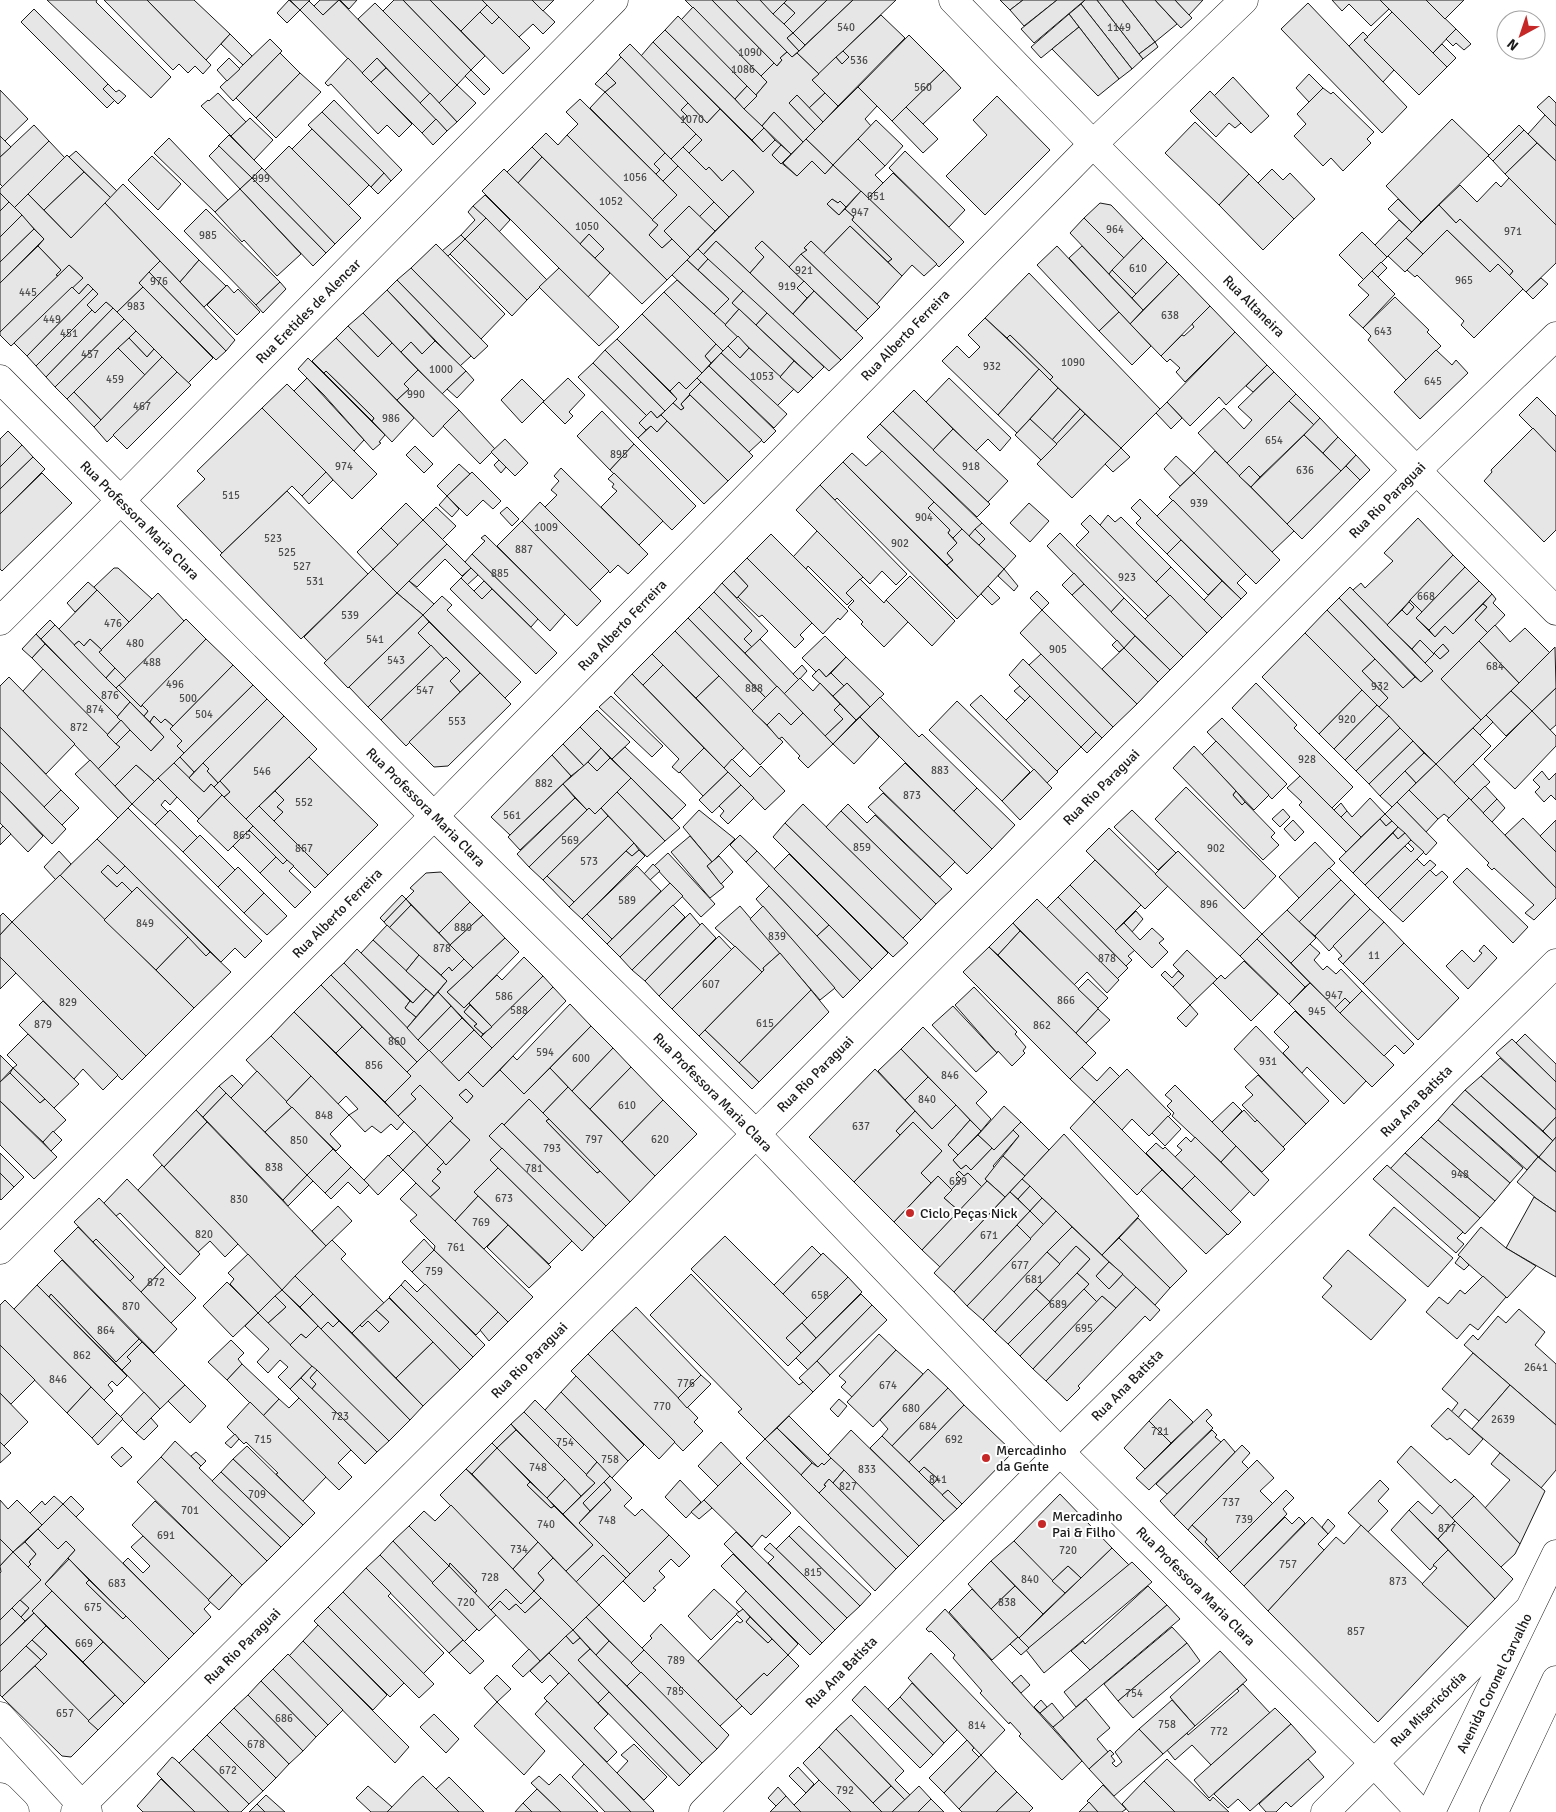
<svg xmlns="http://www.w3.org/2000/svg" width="1556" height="1812" font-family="Signika,sans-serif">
  <rect width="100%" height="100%" fill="#fff"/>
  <!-- building -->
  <g fill="#e6e6e6" stroke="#1a1a1a" fill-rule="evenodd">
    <path d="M47,0H97L96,2L171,77L151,98Z"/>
    <path d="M104,0H147L211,65L203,74L195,66L188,73L179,64L173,70Z"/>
    <path d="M147,0H194L230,34L206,60Z"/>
    <path d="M289,0L300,10L287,23L277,13Z"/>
    <path d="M290,0H310L300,10Z"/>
    <path d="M320,0H339L323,15L314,6Z"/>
    <path d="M339,0L430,93L420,103L377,58L362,73L300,10L309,1L323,15Z"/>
    <path d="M340,0H357L349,9Z"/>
    <path d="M394,0H403L471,70L457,85L383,11Z"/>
    <path d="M403,0H430L485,56L471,70Z"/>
    <path d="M430,0H482L487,5L461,31Z"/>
    <path d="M482,0H532L555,22L543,34L533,24L519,37Z"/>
    <path d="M532,0H554L543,11Z"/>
    <path d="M685,0H712L774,63L761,76Z"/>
    <path d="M712,0H736L787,52L780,58L782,60L777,66L774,63Z"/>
    <path d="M736,0H760L793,33L787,38L799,51L792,57Z"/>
    <path d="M760,0H787L773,14Z"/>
    <path d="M787,0H827L793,33L784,24L795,13L784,3Z"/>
    <path d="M827,0H853L805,45L793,33Z"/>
    <path d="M853,0H896L819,74L797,53Z"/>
    <path d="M1000,0H1023L1010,10Z"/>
    <path d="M1023,0H1057L1024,26L1010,10Z"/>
    <path d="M1057,0H1085L1034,43L1021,29Z"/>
    <path d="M1085,0H1097L1143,59L1132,69L1081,4Z"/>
    <path d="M1097,0H1122L1155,42L1139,54Z"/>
    <path d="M1122,0H1155L1177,24L1155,42Z"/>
    <path d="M1155,0H1175L1192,18L1181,28Z"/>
    <path d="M1175,0H1203L1189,15Z"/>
    <path d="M1332,0H1380L1389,9L1371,26L1349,4L1342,11Z"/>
    <path d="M1380,0H1426L1456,29L1433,53Z"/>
    <path d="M1426,0H1464L1445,19Z"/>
    <path d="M375,3L457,85L439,103L358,19Z"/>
    <path d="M784,3L795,13L784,24L773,14Z"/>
    <path d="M1308,3L1407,107L1382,133L1281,29Z"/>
    <path d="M1081,4L1132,69L1119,79L1069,14Z"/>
    <path d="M487,5L499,17L492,24L480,12Z"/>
    <path d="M693,7L767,82L756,95L681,20Z"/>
    <path d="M34,9L108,84L103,89L115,100L107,108L21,22Z"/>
    <path d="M480,12L492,24L499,17L530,48L503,74L461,31Z"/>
    <path d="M1392,12L1447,67L1419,95L1364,40Z"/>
    <path d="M1069,14L1079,27L1041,58L1031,47Z"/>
    <path d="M881,15L905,38L838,106L812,80L836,57L842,64L849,57L843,51Z"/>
    <path d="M678,16L747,86L735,99L665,30Z"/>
    <path d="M1079,27L1119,79L1098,96L1052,49Z"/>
    <path d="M1456,29L1471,44L1464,50L1456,43L1453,46L1446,39Z"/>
    <path d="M665,30L764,128L752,140L653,42Z"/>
    <path d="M1363,32L1368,37L1364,40L1394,70L1383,82L1349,46Z"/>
    <path d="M793,33L805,45L799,51L787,38Z"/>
    <path d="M230,34L252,56L243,65L221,44Z"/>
    <path d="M909,35L944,70L892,121L858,87Z"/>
    <path d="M270,39L282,51L233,101L220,87Z"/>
    <path d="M653,42L720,109L707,123L641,56Z"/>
    <path d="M1155,42L1158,47L1143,59L1139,54Z"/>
    <path d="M630,44L688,103L681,110L687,116L683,121L619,55Z"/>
    <path d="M1442,44L1456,58L1447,67L1433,53Z"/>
    <path d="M843,51L849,57L842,64L836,57Z"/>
    <path d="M787,52L792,57L797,53L819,74L812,80L825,93L809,108L797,95L789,103L815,130L803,142L774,112L762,126L744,109L767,82L761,76L774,63L777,66L782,60L780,58Z"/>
    <path d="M280,53L300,73L256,118L236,98Z"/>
    <path d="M621,57L696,134L671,159L605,92L616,83L606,73Z"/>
    <path d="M229,58L240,69L227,81L217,70Z"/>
    <path d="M348,58L412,124L399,137L387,125L378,134L331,84L328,86L325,83Z"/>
    <path d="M377,58L386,68L371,82L362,73Z"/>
    <path d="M386,68L436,119L422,133L371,82Z"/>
    <path d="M471,70L490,89L484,95L465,76Z"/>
    <path d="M944,70L961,88L923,124L906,107Z"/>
    <path d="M300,73L321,92L276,138L256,118Z"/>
    <path d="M606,73L616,83L605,92L595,84Z"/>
    <path d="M1309,74L1323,88L1309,102L1296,88Z"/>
    <path d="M1233,77L1269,116L1251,133L1214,96Z"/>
    <path d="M108,84L116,92L119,90L126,96L118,104L103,89Z"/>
    <path d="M457,85L476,103L457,122L439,103Z"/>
    <path d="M747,86L757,96L744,109L735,99Z"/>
    <path d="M858,87L877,106L865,119L871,126L833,165L806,139Z"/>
    <path d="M1323,88L1331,94L1333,92L1374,132L1367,139L1371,143L1343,171L1331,158L1323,166L1294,136L1306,124L1297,114Z"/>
    <path d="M0,90L28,119L5,141L0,136Z"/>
    <path d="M1210,91L1241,123L1235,128L1229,123L1216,137L1190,111Z"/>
    <path d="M605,92L665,153L654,164L660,170L656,174L590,108Z"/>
    <path d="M218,93L246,122L231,136L201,106L208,100L209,101Z"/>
    <path d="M430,93L457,122L447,131L420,103Z"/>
    <path d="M825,93L838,106L823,122L809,108Z"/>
    <path d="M797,95L823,122L815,130L789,103Z"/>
    <path d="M997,96L1050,150L985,215L946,176L987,135L973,120Z"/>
    <path d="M1549,96L1556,103V126L1537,107Z"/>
    <path d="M580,99L677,195L652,220L567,135L578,124L566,112Z"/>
    <path d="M334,100L402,170L391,181L322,112Z"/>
    <path d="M688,103L707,123L720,109L763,152L775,140L781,145L772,155L797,176L812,161L825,174L833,165L861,191L846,207L840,201L838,203L832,199L827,204L839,215L845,209L854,217L852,220L892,259L888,262L850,226L823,254L811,241L804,248L807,250L789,267L762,241L755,248L764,257L750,273L716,241L703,255L698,249L754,192L733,170L722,181L709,167L706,170L689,153L702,140L683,121L687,116L681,110Z"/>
    <path d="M906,107L938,139L923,153L892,121Z"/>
    <path d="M322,112L384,173L371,187L308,125Z"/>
    <path d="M774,112L803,142L791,154L762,126Z"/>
    <path d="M1545,115L1556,126V161L1528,134Z"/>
    <path d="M250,118L273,140L254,160L231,136Z"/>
    <path d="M436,119L447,131L433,145L422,133Z"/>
    <path d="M1452,119L1489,155L1421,222L1386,186Z"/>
    <path d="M876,120L903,146L885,166L858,139Z"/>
    <path d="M1195,122L1249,174L1219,205L1165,153Z"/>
    <path d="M34,125L49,141L3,187L0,184V157Z"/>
    <path d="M1519,125L1524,130L1493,161L1488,156Z"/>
    <path d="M764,128L775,140L763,152L752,140Z"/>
    <path d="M312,129L369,185L348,206L292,149Z"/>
    <path d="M1524,130L1537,143L1505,174L1493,161Z"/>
    <path d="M546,133L558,145L567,135L658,225L649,235L662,248L672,239L690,257L667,280L532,147Z"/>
    <path d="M696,134L702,140L689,153L683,147Z"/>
    <path d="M229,135L262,168L252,178L218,146Z"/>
    <path d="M0,136L11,147L0,157Z"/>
    <path d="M169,138L228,200L215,212L154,153Z"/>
    <path d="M806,139L833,165L825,174L812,161L797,176L783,163Z"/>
    <path d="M858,139L885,166L875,175L883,183L868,198L833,165Z"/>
    <path d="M49,141L65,158L14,208L0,193V189Z"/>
    <path d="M1537,143L1556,161V225L1505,174Z"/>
    <path d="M781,145L791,154L781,164L772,155Z"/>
    <path d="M219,146L252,178L240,189L209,156Z"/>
    <path d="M289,146L361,218L335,244L264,171Z"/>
    <path d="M532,147L542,157L518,183L507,172Z"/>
    <path d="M683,147L706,170L709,167L722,181L733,170L754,192L729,217L671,159Z"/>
    <path d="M76,151L117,191L111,198L69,157Z"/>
    <path d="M905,151L965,210L949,227L889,168Z"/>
    <path d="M665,153L678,166L663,181L656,174L660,170L654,164Z"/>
    <path d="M67,155L84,172L44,210L28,194Z"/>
    <path d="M152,156L181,184L158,210L128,180Z"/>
    <path d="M542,157L667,280L642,304L595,258L604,249L589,234L580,244L518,183Z"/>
    <path d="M678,166L714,202L699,217L689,206L664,231L672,239L662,248L649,235L658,225L652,220L677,195L663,181Z"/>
    <path d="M262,168L335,244L326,253L252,178Z"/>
    <path d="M504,169L610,273L588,297L482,191Z"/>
    <path d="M1272,169L1283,180L1290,173L1315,199L1294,219L1258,183Z"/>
    <path d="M84,172L111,198L71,238L44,210Z"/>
    <path d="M384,173L391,181L378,194L371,187Z"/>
    <path d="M893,173L964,242L939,267L868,198Z"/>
    <path d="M1249,174L1294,219L1263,250L1219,205Z"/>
    <path d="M252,178L326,253L313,266L240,189Z"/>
    <path d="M1509,178L1556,225V263L1526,292L1509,276L1513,271L1460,219L1456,223L1439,205L1460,185L1477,202L1496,182L1501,187Z"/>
    <path d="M123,184L199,260L180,282L105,203Z"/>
    <path d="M240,189L301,254L277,276L244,240L242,242L215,212Z"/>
    <path d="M861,191L937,264L924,276L912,265L902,276L888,262L892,259L852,220L854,217L845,209Z"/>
    <path d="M0,193L9,202L0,211Z"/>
    <path d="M28,194L71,238L105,203L160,261L139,283L143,287L117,312L106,302L95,313L87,305L98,294L88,284L79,294L72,287L83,278L69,265L58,276L56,275L61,270L38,246L44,239L14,208Z"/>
    <path d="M485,195L510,220L499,232L473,206Z"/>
    <path d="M832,199L838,203L840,201L846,207L839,215L827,204Z"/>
    <path d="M1398,199L1421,222L1412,232L1388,209Z"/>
    <path d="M9,202L22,215L0,237V211Z"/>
    <path d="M714,202L729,217L715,231L699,217Z"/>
    <path d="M1100,203L1111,205L1143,238L1124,258L1084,218Z"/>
    <path d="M1439,205L1456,223L1460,219L1513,271L1509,276L1498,264L1490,272L1447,230L1423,254L1406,238Z"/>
    <path d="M473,206L486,218L465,239L461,235L475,220L468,212Z"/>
    <path d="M689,206L715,231L690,257L664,231Z"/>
    <path d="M206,209L280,282L256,305L184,231Z"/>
    <path d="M22,215L34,229L0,262V237Z"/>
    <path d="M486,218L547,280L527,300L465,239Z"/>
    <path d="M1084,218L1124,258L1109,274L1070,233Z"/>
    <path d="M1399,220L1412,232L1387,257L1375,245Z"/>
    <path d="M850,226L902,276L877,304L823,254Z"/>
    <path d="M34,229L44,239L0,283V262Z"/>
    <path d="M1447,230L1490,272L1498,264L1523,289L1474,338L1461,325L1464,321L1417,275L1415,277L1407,270Z"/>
    <path d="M1362,232L1387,257L1364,280L1339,255Z"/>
    <path d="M589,234L604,249L595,258L580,244Z"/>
    <path d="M461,235L465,239L448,256L442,251Z"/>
    <path d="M1143,238L1167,262L1136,294L1112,270Z"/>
    <path d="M1406,238L1423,254L1405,272L1388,256Z"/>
    <path d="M465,239L527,300L512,316L450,254Z"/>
    <path d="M716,241L750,273L841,360L829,371L703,255Z"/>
    <path d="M762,241L804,281L797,288L807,298L793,314L750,273L764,257L755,248Z"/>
    <path d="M811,241L880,307L868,319L801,254L807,250L804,248Z"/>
    <path d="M436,244L505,314L481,339L411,268Z"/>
    <path d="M38,246L61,270L56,275L58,276L0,332V283Z"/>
    <path d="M1057,246L1119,312L1099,331L1037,265Z"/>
    <path d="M1082,246L1143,310L1130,324L1069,258Z"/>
    <path d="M698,249L708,259L698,270L687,260Z"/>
    <path d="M801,254L868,319L856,331L789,267Z"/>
    <path d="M708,259L743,291L732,303L739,309L725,325L714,314L729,299L698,270Z"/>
    <path d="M199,260L226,286L204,307L180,282Z"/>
    <path d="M687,260L729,299L714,314L672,275Z"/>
    <path d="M160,261L235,340L226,351L149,272Z"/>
    <path d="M1167,262L1179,274L1143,310L1132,298Z"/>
    <path d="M1381,262L1387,268L1378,277L1372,271Z"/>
    <path d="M69,265L83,278L11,346L0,335V332Z"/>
    <path d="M411,268L488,346L474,359L397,280Z"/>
    <path d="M559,268L619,327L599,346L539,287Z"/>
    <path d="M1112,270L1136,294L1132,298L1109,274Z"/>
    <path d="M1372,271L1395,294L1363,328L1349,315L1369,295L1358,285Z"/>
    <path d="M149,272L226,351L216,360L139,283Z"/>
    <path d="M1029,273L1160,409L1121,448L1050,380L1053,377L1010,335L1007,338L985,318Z"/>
    <path d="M1179,274L1210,306L1161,356L1130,324Z"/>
    <path d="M1541,278L1548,284L1533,299L1526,292Z"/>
    <path d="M397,280L471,356L460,366L387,290Z"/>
    <path d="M677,280L738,336L723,351L664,292Z"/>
    <path d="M804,281L814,291L807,298L797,288Z"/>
    <path d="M280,282L286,289L263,313L256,305Z"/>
    <path d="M88,284L93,289L27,356L14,343L72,287L79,294Z"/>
    <path d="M227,285L234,293L238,289L260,312L237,335L207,305Z"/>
    <path d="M143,287L213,358L188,383L117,312Z"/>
    <path d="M93,289L98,294L87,305L92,310L36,366L27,356Z"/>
    <path d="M387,290L435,341L422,354L411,342L401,352L363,313Z"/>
    <path d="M743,291L767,313L756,325L732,303Z"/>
    <path d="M814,291L863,338L841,360L793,314Z"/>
    <path d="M664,292L716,344L705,356L711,363L702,373L642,314Z"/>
    <path d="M1395,297L1429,330L1427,332L1441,346L1406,380L1368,340L1371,336L1363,328Z"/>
    <path d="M106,302L113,308L46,377L36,366L92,310L95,313Z"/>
    <path d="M1210,306L1235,332L1185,382L1176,372L1180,368L1170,359L1167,362L1161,356L1182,335L1184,336L1194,327L1192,324Z"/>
    <path d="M113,308L124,319L55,387L46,377Z"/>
    <path d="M739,309L794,361L780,377L725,325Z"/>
    <path d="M1119,312L1151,346L1132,365L1099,331Z"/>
    <path d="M363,313L392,343L378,357L348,326Z"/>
    <path d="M767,313L824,367L813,378L756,325Z"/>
    <path d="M642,314L702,373L686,389L679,382L670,391L617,339Z"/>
    <path d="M985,318L1039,369L998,415L942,361L957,346L969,358L980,347L968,335Z"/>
    <path d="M124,319L136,331L67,399L55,387Z"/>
    <path d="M348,326L378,357L392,343L418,370L404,384L409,389L397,400L336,338Z"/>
    <path d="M136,331L154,349L147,357L129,338Z"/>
    <path d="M1235,332L1267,365L1226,405L1219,397L1190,426L1167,402Z"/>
    <path d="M1010,335L1053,377L1050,380L1007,338Z"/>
    <path d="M738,336L749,348L740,358L728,346Z"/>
    <path d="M129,338L147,357L154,349L162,357L145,375L118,348Z"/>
    <path d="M336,338L414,418L392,442L372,421L374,418L326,371L324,373L312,361Z"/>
    <path d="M617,339L677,399L665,411L605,350Z"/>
    <path d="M435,341L466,371L442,394L401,352L411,342L422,354Z"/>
    <path d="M716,344L723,351L711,363L705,356Z"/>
    <path d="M728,346L740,358L749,348L794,389L777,406L721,353Z"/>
    <path d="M118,348L145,375L101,420L74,392Z"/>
    <path d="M605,350L665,411L657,418L651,411L647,416L593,363Z"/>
    <path d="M1436,350L1452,365L1456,360L1468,373L1420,419L1394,392Z"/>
    <path d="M721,353L787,414L774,428L709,366Z"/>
    <path d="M162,357L177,372L107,442L94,427Z"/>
    <path d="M308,358L385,435L379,442L381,443L373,450L324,395L298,369Z"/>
    <path d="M794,361L813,378L798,393L780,377Z"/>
    <path d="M593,363L647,416L639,423L646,430L638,438L578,377Z"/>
    <path d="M1267,365L1274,372L1253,392L1246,386Z"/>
    <path d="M709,366L776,431L764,443L697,378Z"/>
    <path d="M1039,369L1058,388L1017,433L998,415Z"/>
    <path d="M418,370L459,410L433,437L397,400L409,389L404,384Z"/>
    <path d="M326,371L374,418L372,421L324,373Z"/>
    <path d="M466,371L474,380L457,398L447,389Z"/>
    <path d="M177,372L191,385L127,449L113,435Z"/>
    <path d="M1274,372L1296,394L1227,463L1198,433L1224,408L1244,429L1252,420L1238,407Z"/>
    <path d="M307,378L364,440L354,451L294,391Z"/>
    <path d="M568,378L585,395L569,412L573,416L565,424L543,402Z"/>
    <path d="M697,378L701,382L681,404L684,408L681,410L673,403L677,399L670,391L679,382L686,389Z"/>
    <path d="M949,378L1011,438L1000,451L988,439L976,451L926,402Z"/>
    <path d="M522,379L544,401L522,423L501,400Z"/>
    <path d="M701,382L762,440L749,452L689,394Z"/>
    <path d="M287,384L377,474L352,499L262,408Z"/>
    <path d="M1058,388L1080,409L1052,440L1030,419Z"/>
    <path d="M914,390L953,429L933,450L893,411Z"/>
    <path d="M74,392L101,420L94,427L67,399Z"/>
    <path d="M1296,394L1320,418L1314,425L1289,401Z"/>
    <path d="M690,395L753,456L728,481L661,415L673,403L681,410L684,408L681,404Z"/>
    <path d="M1537,397L1556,416V452L1519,415Z"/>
    <path d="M1289,401L1314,425L1260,477L1249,466L1239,476L1227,463Z"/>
    <path d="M1167,402L1182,418L1171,429L1156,413Z"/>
    <path d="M262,408L326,472L302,496L292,486L222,553L177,506L205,479L197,471Z"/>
    <path d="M1080,409L1085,414L1057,444L1052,440Z"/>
    <path d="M459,410L495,449L480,464L443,426Z"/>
    <path d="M602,411L634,444L610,470L577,436Z"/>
    <path d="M651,411L657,418L661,415L667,421L657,432L651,426L646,430L639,423Z"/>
    <path d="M893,411L990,504L977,517L880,424Z"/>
    <path d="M1085,414L1121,448L1072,498L1037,464Z"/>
    <path d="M1320,418L1338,437L1323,453L1304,435Z"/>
    <path d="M1030,419L1057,444L1041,460L1015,435Z"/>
    <path d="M667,421L728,481L704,504L638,438L651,426L657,432Z"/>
    <path d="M880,424L982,523L969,536L867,437Z"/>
    <path d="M1533,428L1556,452V530L1544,542L1484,481L1492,472L1491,470Z"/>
    <path d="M953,429L1008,481L988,502L933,450Z"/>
    <path d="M8,431L22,445L0,467V439Z"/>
    <path d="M1304,435L1341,471L1287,524L1251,487Z"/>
    <path d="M1338,437L1356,455L1341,471L1323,453Z"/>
    <path d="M505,439L528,463L515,476L491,452Z"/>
    <path d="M634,444L696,506L672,530L610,470Z"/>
    <path d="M22,445L33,457L0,489V467Z"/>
    <path d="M415,446L433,464L424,473L406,455Z"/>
    <path d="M1121,448L1130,457L1113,472L1105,464Z"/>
    <path d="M882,451L934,502L928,508L950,530L948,533L957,543L947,553L953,560L947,565L843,462L852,453L866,466Z"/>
    <path d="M1215,451L1294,531L1272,552L1194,473Z"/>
    <path d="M1356,455L1370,470L1360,480L1346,466Z"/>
    <path d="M1176,456L1194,473L1180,486L1164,469Z"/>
    <path d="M33,457L45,469L0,514V489Z"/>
    <path d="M499,460L506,467L501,473L494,465Z"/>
    <path d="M843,462L978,597L957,619L837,498L835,500L820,485Z"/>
    <path d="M459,464L470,474L447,496L437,486Z"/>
    <path d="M1249,466L1260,477L1251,487L1239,476Z"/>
    <path d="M1346,466L1360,480L1302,539L1287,524Z"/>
    <path d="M561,468L648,554L628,574L618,565L610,573L545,507L557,495L551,490L559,481L554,476Z"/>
    <path d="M326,472L333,480L309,504L302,496Z"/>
    <path d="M472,472L501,501L493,509L483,500L467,516L447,496Z"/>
    <path d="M42,473L72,503L2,571L0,569V514Z"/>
    <path d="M614,473L663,521L639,545L601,507L617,491L612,487L614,484L608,479Z"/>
    <path d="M1194,473L1280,560L1256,584L1169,497Z"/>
    <path d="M820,485L907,574L896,585L882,571L870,584L796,510Z"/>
    <path d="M287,491L368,574L301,639L220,555Z"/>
    <path d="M447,496L459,509L452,517L439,505Z"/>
    <path d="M1140,499L1181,540L1167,554L1136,523L1141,518L1131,508Z"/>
    <path d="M1173,500L1246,574L1237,583L1247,593L1241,599L1157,516Z"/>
    <path d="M540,502L609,571L590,590L522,521Z"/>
    <path d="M934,502L962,529L953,538L948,533L950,530L928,508Z"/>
    <path d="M406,503L423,520L398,545L381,528Z"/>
    <path d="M1029,503L1049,521L1030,542L1010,523Z"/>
    <path d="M436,507L456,526L442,540L423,520Z"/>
    <path d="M507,507L519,519L512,526L500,513Z"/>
    <path d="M1090,515L1170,595L1148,616L1076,545L1089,532L1081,524Z"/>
    <path d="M1108,515L1115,522L1121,517L1171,567L1156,582L1100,525Z"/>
    <path d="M1418,518L1453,555L1387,625L1353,590L1361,583L1365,588L1393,561L1384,553Z"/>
    <path d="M423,520L447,544L397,593L373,569Z"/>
    <path d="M522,521L601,601L577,626L497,546Z"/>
    <path d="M982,523L1016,556L1004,569L979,545L985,539L975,529Z"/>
    <path d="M381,528L398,545L373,569L357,552Z"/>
    <path d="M962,529L1004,569L978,597L947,565L953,560L947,553L957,543L953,538Z"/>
    <path d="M975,529L985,539L979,545L969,536Z"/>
    <path d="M817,531L863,577L846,593L853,599L847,605L808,566L806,569L793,557Z"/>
    <path d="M1060,533L1124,598L1111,612L1047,546Z"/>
    <path d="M771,534L848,611L840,620L838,618L823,634L747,558Z"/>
    <path d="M485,535L565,614L550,631L472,554L485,541L481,538Z"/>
    <path d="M1181,540L1222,581L1208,595L1167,554Z"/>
    <path d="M447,544L471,568L462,576L445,559L417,587L409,581Z"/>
    <path d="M472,554L538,619L531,627L465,562Z"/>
    <path d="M1453,555L1465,567L1422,612L1410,600Z"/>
    <path d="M747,558L812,623L800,635L804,639L795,648L762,615L759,617L738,597L748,586L734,571Z"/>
    <path d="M1171,567L1222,618L1207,633L1156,582Z"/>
    <path d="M1465,567L1479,581L1429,630L1416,618Z"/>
    <path d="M114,568H118L152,599L129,622L94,587Z"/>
    <path d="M471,568L478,575L467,585L461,578Z"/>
    <path d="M373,569L397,593L327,661L304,637Z"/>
    <path d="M1004,569L1018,586L1014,591L998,576Z"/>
    <path d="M734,571L748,586L737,598L722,583Z"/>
    <path d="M1074,573L1084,584L1072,595L1062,585Z"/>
    <path d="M910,576L955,621L932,646L886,600Z"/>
    <path d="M461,578L482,599L492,589L557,653L536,674L450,589Z"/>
    <path d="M860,579L884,603L886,600L908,622L884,647L861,624L863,622L848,607L854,601L846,593Z"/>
    <path d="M409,581L434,604L423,615L397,593Z"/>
    <path d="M484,581L492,589L482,599L474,591Z"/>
    <path d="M1222,581L1241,599L1222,618L1204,600Z"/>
    <path d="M1479,581L1492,594L1453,634L1445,626L1435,637L1429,630Z"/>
    <path d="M88,582L97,590L75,612L67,603Z"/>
    <path d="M722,583L768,631L752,647L744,639L752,631L714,592Z"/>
    <path d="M1084,584L1135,636L1124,648L1072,595Z"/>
    <path d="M988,586L1000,598L992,605L981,594Z"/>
    <path d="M1350,587L1433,671L1421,682L1339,598Z"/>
    <path d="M97,590L129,622L102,650L90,639L84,646L79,641L74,645L59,629Z"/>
    <path d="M1037,591L1049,603L1042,610L1030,598Z"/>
    <path d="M714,592L752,631L744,639L752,647L745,653L699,607Z"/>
    <path d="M158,593L184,621L126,679L99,652Z"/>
    <path d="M397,593L423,615L348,688L324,663Z"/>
    <path d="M1492,594L1496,599L1493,603L1505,615L1488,633L1475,620L1487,607L1483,604Z"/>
    <path d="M1170,595L1207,633L1183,657L1145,619Z"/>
    <path d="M442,596L452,605L447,610L521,682L505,698L423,615Z"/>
    <path d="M1124,598L1183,657L1170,670L1111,612Z"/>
    <path d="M1339,598L1415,677L1403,688L1327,610Z"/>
    <path d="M1410,600L1422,612L1416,618L1435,637L1445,626L1453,634L1483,604L1487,607L1475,620L1488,633L1441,679L1481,720L1436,764L1379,707L1388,698L1362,671L1375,659L1403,688L1415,677L1421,682L1433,671L1425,663L1434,654L1420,640L1412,649L1387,625L1402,610L1407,615L1414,607L1409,602ZM1443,644L1449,651L1440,659L1434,653Z"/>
    <path d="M1409,602L1414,607L1407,615L1402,610Z"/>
    <path d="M699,607L777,686L766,698L688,618Z"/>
    <path d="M1042,610L1137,704L1113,727L1020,633Z"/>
    <path d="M1327,610L1375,659L1362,671L1388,698L1379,707L1305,633Z"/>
    <path d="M423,615L429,622L418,633L431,645L368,707L349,687Z"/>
    <path d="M688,618L766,698L752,711L675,631Z"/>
    <path d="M186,619L206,639L141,707L119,685Z"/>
    <path d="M50,620L55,625L41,639L36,634Z"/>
    <path d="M429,622L480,673L460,692L450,681L460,671L446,657L444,659L418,633Z"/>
    <path d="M55,625L130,702L117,717L41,639Z"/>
    <path d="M1495,625L1510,642L1525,628L1550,653L1519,683L1479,641Z"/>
    <path d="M675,631L719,676L696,698L652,654Z"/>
    <path d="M1305,633L1362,690L1319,734L1262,677Z"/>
    <path d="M36,634L45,644L32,658L22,649Z"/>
    <path d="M825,636L846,657L826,677L819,669L816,672L802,658Z"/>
    <path d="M1135,636L1170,670L1158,682L1124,648Z"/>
    <path d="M90,639L102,650L99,652L115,668L106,678L74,645L79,641L84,646Z"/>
    <path d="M206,639L233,665L173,726L165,719L161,723L154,716L150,722L144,716L148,711L142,705Z"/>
    <path d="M760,639L799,680L784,694L745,653Z"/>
    <path d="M1117,640L1124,648L1119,652L1112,645Z"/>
    <path d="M1420,640L1434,654L1425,663L1412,649Z"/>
    <path d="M1479,641L1519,683L1481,720L1441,679Z"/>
    <path d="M45,644L121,720L107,735L32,658Z"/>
    <path d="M1443,644L1449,651L1440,659L1434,653Z"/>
    <path d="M431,645L444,659L381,720L368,707Z"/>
    <path d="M1555,647L1556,688L1532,711L1511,691Z"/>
    <path d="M1124,648L1158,682L1137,704L1102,669Z"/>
    <path d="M652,654L663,665L643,685L632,674Z"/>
    <path d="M1041,654L1113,727L1102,738L1029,665Z"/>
    <path d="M446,657L460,671L450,681L460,692L406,746L381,720Z"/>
    <path d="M846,657L884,694L870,707L847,683L844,686L831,673Z"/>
    <path d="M1023,659L1096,732L1081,747L1009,675Z"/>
    <path d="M233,665L253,685L184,753L177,746L182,741L170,729Z"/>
    <path d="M663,665L744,748L724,768L643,685Z"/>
    <path d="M802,665L807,671L799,680L793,674Z"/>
    <path d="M115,668L126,679L116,688L106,678Z"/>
    <path d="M43,669L120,747L98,769L23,691Z"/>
    <path d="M819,669L826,677L831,673L844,686L833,696L812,676Z"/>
    <path d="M480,673L511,704L448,766L434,767L409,742Z"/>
    <path d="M632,674L704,748L679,773L672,767L679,759L614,693Z"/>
    <path d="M719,676L783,742L760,765L696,698Z"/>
    <path d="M9,677L75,744L46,774L0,727V686Z"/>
    <path d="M800,678L813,691L820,683L840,704L834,710L843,719L825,736L784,694Z"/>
    <path d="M847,683L870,707L856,720L833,696Z"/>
    <path d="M1256,683L1297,725L1294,728L1353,787L1332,808L1232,708Z"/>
    <path d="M119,685L141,707L142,705L148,711L144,716L116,688Z"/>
    <path d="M253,685L267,699L194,772L180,757Z"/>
    <path d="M777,686L803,713L791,725L779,713L767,725L752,711Z"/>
    <path d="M1020,686L1030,696L1025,701L1014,691Z"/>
    <path d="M1556,688V725L1550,730L1532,711Z"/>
    <path d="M1362,690L1377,705L1334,749L1319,734Z"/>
    <path d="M1511,691L1532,711L1506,736L1486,715Z"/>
    <path d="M981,695L1058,772L1047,783L970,705Z"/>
    <path d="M611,696L663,746L652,757L599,707Z"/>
    <path d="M1030,696L1081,747L1057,771L1006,720Z"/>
    <path d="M880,697L919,737L922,734L977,788L954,811L860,717Z"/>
    <path d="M267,699L284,716L218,783L207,771L209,769L203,763Z"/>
    <path d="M957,701L1030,772L1002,801L929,730Z"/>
    <path d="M130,702L164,737L151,751L117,717Z"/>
    <path d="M840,704L856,720L833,744L825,736L843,719L834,710Z"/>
    <path d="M1377,705L1389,716L1345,760L1334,749Z"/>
    <path d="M597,710L630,742L612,759L580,727Z"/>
    <path d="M1532,711L1556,736V746L1515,789L1484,759Z"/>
    <path d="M779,713L791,725L803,713L833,744L808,768L798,758L800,756L782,737L779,739L767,725Z"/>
    <path d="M1486,715L1493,722L1480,735L1473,728Z"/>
    <path d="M154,716L161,723L165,719L173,726L170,729L182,741L177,746L184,753L155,782L136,765L115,786L98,769L120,747L116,744L130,730L151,751L164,737L150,722Z"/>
    <path d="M284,716L317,749L246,819L224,797L230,792L220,781Z"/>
    <path d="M1389,716L1400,728L1356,771L1345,760Z"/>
    <path d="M860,717L879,737L854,764L833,744Z"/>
    <path d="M1222,718L1287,784L1272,799L1207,732Z"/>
    <path d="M121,720L130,730L116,744L107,735Z"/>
    <path d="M0,727L61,790L44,807L0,762Z"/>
    <path d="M580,727L601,748L584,766L563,744Z"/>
    <path d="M1400,728L1413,741L1369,784L1356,771Z"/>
    <path d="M1473,728L1491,746L1454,783L1436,764Z"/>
    <path d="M1096,732L1102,738L1087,753L1081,747Z"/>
    <path d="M1216,741L1269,795L1254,810L1202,755Z"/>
    <path d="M1413,741L1424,753L1380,796L1369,784Z"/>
    <path d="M563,744L584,766L571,776L552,755Z"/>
    <path d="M1194,746L1236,791L1233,795L1242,805L1245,802L1275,833L1271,837L1279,845L1263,860L1173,768Z"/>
    <path d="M625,747L686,805L672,819L612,759Z"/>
    <path d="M601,748L610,758L597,771L588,762Z"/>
    <path d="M704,748L728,772L703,796L680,772Z"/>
    <path d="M1424,753L1436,764L1416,783L1405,771Z"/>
    <path d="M552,755L571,776L510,835L491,817Z"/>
    <path d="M180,757L194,772L189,778L174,763Z"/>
    <path d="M309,757L378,825L328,875L274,821L283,812L277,807L284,800L275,791Z"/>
    <path d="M610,758L631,778L595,814L589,808L587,810L563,784L588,762L597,771Z"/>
    <path d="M732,759L750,777L761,766L785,791L765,810L724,768Z"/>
    <path d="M90,760L132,804L118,818L75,774Z"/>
    <path d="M0,762L66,829L52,844L0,791Z"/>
    <path d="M174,763L204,792L211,784L222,795L199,819L158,778Z"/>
    <path d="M203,763L209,769L207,771L218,783L214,787L211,784L204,792L189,778Z"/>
    <path d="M905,763L992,849L967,874L879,788Z"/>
    <path d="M1436,764L1469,798L1449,818L1444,814L1438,819L1409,790Z"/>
    <path d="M1473,764L1490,782L1471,800L1454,783Z"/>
    <path d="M136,765L155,782L132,804L115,786Z"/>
    <path d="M1034,769L1052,788L1020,820L1002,801Z"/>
    <path d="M1405,771L1416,783L1392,807L1380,796Z"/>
    <path d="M1542,771L1549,780L1556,773V800L1551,795L1544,802L1535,792L1540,787L1533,780Z"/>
    <path d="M728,772L741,785L712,813L699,800Z"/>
    <path d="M1300,776L1361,837L1346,852L1299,805L1302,802L1287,788Z"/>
    <path d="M158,778L177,797L170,805L165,800L161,805L168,812L155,825L132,804Z"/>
    <path d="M631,778L680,828L665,841L617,792Z"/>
    <path d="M220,781L230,792L224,797L214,787Z"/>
    <path d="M563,784L575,798L520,850L508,837Z"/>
    <path d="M741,785L754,798L728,824L720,816L724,811L719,806Z"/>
    <path d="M1485,786L1497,799L1483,813L1471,800Z"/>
    <path d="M1186,787L1276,876L1244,909L1155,819Z"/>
    <path d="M977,788L1015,825L992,849L954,811Z"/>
    <path d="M61,790L79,808L62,825L44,807Z"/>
    <path d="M1409,790L1438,819L1426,832L1397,802Z"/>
    <path d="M0,791L43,836L28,852L0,823Z"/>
    <path d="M275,791L284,800L277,807L283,812L274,821L259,806Z"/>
    <path d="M1236,791L1245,802L1242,805L1233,795Z"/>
    <path d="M617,792L665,841L647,857L601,808Z"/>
    <path d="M883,793L955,862L940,877L868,807Z"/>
    <path d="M222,795L253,826L228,851L197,821Z"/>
    <path d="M575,798L587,810L529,867L517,854Z"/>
    <path d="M1370,798L1385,814L1361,837L1341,817L1347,811L1352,817Z"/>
    <path d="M1469,798L1556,888V898L1534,920L1525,913L1534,905L1494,868L1492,870L1487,865L1489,863L1447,820Z"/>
    <path d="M1497,799L1505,808L1492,822L1483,813Z"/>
    <path d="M1397,802L1437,843L1426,855L1385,814Z"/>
    <path d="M1341,803L1347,811L1341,817L1334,810Z"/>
    <path d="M803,804L921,920L903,938L785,823Z"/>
    <path d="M848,804L867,823L875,815L952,889L936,904L841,811Z"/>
    <path d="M259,806L328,875L315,888L246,819Z"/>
    <path d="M128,808L262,941L245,958L235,948L221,962L97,839Z"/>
    <path d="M589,808L595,814L601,808L608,816L543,880L529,867Z"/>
    <path d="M1283,809L1290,817L1280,827L1272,819Z"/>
    <path d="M170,810L198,838L183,852L155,825Z"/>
    <path d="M699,810L735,839L712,862L683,827Z"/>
    <path d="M1132,810L1176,853L1158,870L1114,827Z"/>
    <path d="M841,811L936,904L921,920L826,827Z"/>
    <path d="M1385,814L1392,821L1386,826L1380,819Z"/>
    <path d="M608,816L634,843L574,902L547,876Z"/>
    <path d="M1523,818L1556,852V888L1505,835Z"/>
    <path d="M1380,819L1386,826L1392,821L1398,827L1353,873L1339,859Z"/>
    <path d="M1293,820L1304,832L1295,841L1284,829Z"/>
    <path d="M1556,820V852L1540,836Z"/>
    <path d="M785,823L908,943L893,957L773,837Z"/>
    <path d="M3,826L11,834L0,845V829Z"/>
    <path d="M253,826L287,860L283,864L249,830Z"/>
    <path d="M1398,827L1405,833L1398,839L1393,833Z"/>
    <path d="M1109,828L1168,886L1145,909L1086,851Z"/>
    <path d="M249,830L276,857L260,873L233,846Z"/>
    <path d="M1393,833L1398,839L1405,833L1411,840L1365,885L1353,873Z"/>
    <path d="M200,835L235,870L218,887L183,852Z"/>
    <path d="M740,835L757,851L746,862L730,845Z"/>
    <path d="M690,836L712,862L707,866L724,887L710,898L671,852Z"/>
    <path d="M97,839L125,866L117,874L108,865L101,872L117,887L122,882L132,892L104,920L60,875Z"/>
    <path d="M1411,840L1424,852L1378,898L1365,885L1405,846L1411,852L1414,849L1408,843Z"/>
    <path d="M1315,842L1335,863L1299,898L1279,877Z"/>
    <path d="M634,843L639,850L632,856L626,851Z"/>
    <path d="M639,850L645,856L582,919L569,907L626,851L632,856Z"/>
    <path d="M59,851L71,864L56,880L44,867Z"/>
    <path d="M757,851L829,925L817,936L746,862Z"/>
    <path d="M1178,851L1262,934L1240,956L1155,874Z"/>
    <path d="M668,853L715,904L701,917L654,866Z"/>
    <path d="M789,854L888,953L872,969L774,869Z"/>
    <path d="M719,856L733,872L721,884L707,866Z"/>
    <path d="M276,857L283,864L287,860L294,866L289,871L311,892L295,908L260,873Z"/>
    <path d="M1417,859L1424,866L1430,860L1436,865L1390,910L1378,898Z"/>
    <path d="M1095,860L1141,905L1115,931L1070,885Z"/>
    <path d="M653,864L660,871L650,880L644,874Z"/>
    <path d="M108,865L117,874L125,866L210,952L206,956L137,887L132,892L122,882L117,887L101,872Z"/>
    <path d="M637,866L661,891L612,939L587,914Z"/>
    <path d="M238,867L264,893L244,913L218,887Z"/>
    <path d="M1329,868L1341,880L1299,922L1287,910Z"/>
    <path d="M1467,868L1528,927L1513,943L1453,882Z"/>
    <path d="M1430,870L1436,876L1442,871L1448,877L1403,922L1390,910Z"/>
    <path d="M441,872L470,902L439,933L406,899L414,891L410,888L426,873Z"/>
    <path d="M60,875L194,1008L146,1056L12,922Z"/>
    <path d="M547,876L574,902L569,907L543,880Z"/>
    <path d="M1341,880L1355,894L1315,936L1299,922Z"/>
    <path d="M670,883L683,896L620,957L607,944Z"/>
    <path d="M1070,885L1135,950L1128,956L1132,960L1126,966L1058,897Z"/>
    <path d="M769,886L860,981L843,998L756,899Z"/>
    <path d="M137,887L188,937L156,970L104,920Z"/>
    <path d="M264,893L287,916L267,935L244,913Z"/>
    <path d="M1355,894L1370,909L1329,951L1315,936Z"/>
    <path d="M402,895L406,899L384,922L380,918Z"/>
    <path d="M1058,897L1128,968L1117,979L1046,909Z"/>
    <path d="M406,899L411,905L389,928L384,922Z"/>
    <path d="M1037,899L1119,980L1107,993L1087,972L1074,985L1013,923Z"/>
    <path d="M470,902L483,915L450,945L439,933Z"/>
    <path d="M411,905L464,959L452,971L449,967L441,975L389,928Z"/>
    <path d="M673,905L685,917L632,970L620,957Z"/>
    <path d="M740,906L780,953L763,968L764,970L762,972L715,928Z"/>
    <path d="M763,906L835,988L820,1000L750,919Z"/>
    <path d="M1370,909L1384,922L1343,964L1338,959L1342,956L1333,946Z"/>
    <path d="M1287,910L1316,938L1291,963L1262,934Z"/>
    <path d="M1136,911L1143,919L1132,932L1124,923Z"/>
    <path d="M3,913L12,922L0,935V916Z"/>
    <path d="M690,913L700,925L645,981L632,970Z"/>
    <path d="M587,914L612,939L607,944L582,919Z"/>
    <path d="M483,915L505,938L473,968L450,945Z"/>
    <path d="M12,922L146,1056L122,1080L0,957V935Z"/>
    <path d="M1384,922L1404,943L1363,984L1343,964Z"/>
    <path d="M702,923L716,938L659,996L645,981Z"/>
    <path d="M1013,923L1020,931L998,955L989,947Z"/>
    <path d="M1124,923L1140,940L1152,928L1164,939L1159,943L1168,952L1152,968L1115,931Z"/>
    <path d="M387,925L419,955L406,971L373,940Z"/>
    <path d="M829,925L872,969L860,981L817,936Z"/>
    <path d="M1020,931L1098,1008V1009L1076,1033L998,955Z"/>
    <path d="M1262,934L1310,983L1305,987L1257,939Z"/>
    <path d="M719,936L732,950L672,1009L659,996Z"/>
    <path d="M188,937L206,956L210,952L231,972L194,1008L156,970Z"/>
    <path d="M505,938L519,952L464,1008L447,992Z"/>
    <path d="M1257,939L1305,987L1289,1004L1240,956Z"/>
    <path d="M373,940L426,989L413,1003L361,953Z"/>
    <path d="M1404,943L1459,998L1418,1040L1363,984Z"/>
    <path d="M1310,944L1320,953L1314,960L1323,970L1327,966L1336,974L1341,969L1362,991L1350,1003L1345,998L1335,1008L1291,963Z"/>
    <path d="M1484,945L1497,958L1468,989L1446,966L1462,950L1474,962L1482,953L1479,951Z"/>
    <path d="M735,946L762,972L699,1036L672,1009Z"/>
    <path d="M989,947L1096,1053L1070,1079L963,972Z"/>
    <path d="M357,949L410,1001L405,1008L416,1017L407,1028L344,963Z"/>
    <path d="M1187,950L1217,979L1190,1005L1173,987L1184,976L1173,965Z"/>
    <path d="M780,953L811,990L739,1063L705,1030L762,972L764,970L763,968Z"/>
    <path d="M419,955L447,981L434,996L406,971Z"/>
    <path d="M0,957L16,973L0,989Z"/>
    <path d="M524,957L543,976L492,1027L469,1003L497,975L502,980Z"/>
    <path d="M464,959L473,968L447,992L464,1008L469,1003L470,1005L464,1012L477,1024L474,1026L483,1034L481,1037L438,992L447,981L441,975L449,967L452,971Z"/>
    <path d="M1244,961L1278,994L1251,1021L1213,983L1221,975L1225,979Z"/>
    <path d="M344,963L429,1050L417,1062L331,975Z"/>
    <path d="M1165,971L1172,978L1178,971L1184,976L1173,987L1161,975Z"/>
    <path d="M331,975L417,1062L407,1072L321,985Z"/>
    <path d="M543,976L553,987L492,1048L481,1037Z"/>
    <path d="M1088,979L1108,998L1098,1008L1078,989Z"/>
    <path d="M1310,983L1394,1065L1372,1087L1289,1004Z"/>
    <path d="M321,985L362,1027L336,1053L294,1012Z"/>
    <path d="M553,987L566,1001L483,1087L468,1072Z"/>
    <path d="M974,987L1017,1032L1015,1034L1026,1047L1023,1051L1025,1053L1012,1066L998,1051L997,1053L955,1005Z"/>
    <path d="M426,989L434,996L416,1017L405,1008L410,1001L413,1003Z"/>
    <path d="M811,990L829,1012L759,1082L739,1063Z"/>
    <path d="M1362,991L1414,1044L1404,1054L1395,1045L1384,1056L1340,1013Z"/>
    <path d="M438,992L451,1006L418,1040L407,1028Z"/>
    <path d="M1345,998L1350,1003L1340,1013L1335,1008Z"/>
    <path d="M43,1001L118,1075L103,1090L83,1069L74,1079L19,1025Z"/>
    <path d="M570,1004L591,1026L524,1094L500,1070L513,1056L517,1060Z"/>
    <path d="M470,1005L492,1027L483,1034L474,1026L477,1024L464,1012Z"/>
    <path d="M1190,1005L1198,1014L1186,1027L1177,1018Z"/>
    <path d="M451,1006L462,1018L429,1051L418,1040Z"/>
    <path d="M953,1006L997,1053L976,1072L932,1025Z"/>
    <path d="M1098,1009L1110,1020L1086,1043L1076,1033Z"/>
    <path d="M1295,1011L1366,1081L1344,1104L1307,1067L1302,1073L1283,1053L1289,1047L1274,1032Z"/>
    <path d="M294,1012L404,1122L397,1130L391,1124L381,1133L372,1126L365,1132L349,1115L358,1109L346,1096L338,1104L271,1036Z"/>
    <path d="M462,1018L474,1030L441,1063L429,1051Z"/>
    <path d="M591,1026L613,1048L572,1091L550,1068Z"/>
    <path d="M1256,1026L1329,1101L1306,1124L1234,1049Z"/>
    <path d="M362,1027L411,1076L385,1102L336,1053Z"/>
    <path d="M923,1027L987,1092L976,1103L991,1119L981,1131L901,1049Z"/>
    <path d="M474,1030L492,1048L459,1081L441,1063Z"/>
    <path d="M705,1030L759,1082L752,1089L699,1036Z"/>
    <path d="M28,1034L79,1084L54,1108L13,1068L17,1065L7,1055Z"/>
    <path d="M1525,1034L1556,1064V1082L1516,1043Z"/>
    <path d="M271,1036L311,1076L286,1102L246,1060Z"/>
    <path d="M1512,1039L1556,1082V1110L1496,1053Z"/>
    <path d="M613,1048L631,1067L590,1109L572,1091Z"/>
    <path d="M901,1049L928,1077L905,1100L878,1071Z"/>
    <path d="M429,1050L459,1081L468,1072L483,1087L500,1070L524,1094L550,1068L568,1087L543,1113L529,1099L504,1125L502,1123L489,1136L502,1148L490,1160L498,1168L474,1192L478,1196L455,1221L430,1197L440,1188L432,1181L441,1172L437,1169L444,1162L446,1165L470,1140L450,1121L453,1118L420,1085L411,1094L416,1099L398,1116L385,1102L411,1076L407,1072ZM466,1089L473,1096L467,1103L459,1095Z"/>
    <path d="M0,1055L13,1068L0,1082Z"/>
    <path d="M1500,1058L1556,1110V1117L1543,1131L1481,1076Z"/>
    <path d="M631,1067L663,1100L622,1142L590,1109Z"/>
    <path d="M1082,1067L1097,1081L1110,1067L1120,1077L1094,1102L1070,1079Z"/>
    <path d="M13,1068L45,1099L40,1103L10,1073Z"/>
    <path d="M875,1069L915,1111L896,1131L900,1135L854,1182L809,1137Z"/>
    <path d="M1127,1069L1171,1114L1149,1136L1132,1119L1122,1130L1094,1102Z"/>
    <path d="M257,1071L292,1107L265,1132L231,1098Z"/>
    <path d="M10,1073L40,1103L45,1099L66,1120L43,1142L0,1101V1082Z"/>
    <path d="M232,1075L243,1086L231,1098L219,1086Z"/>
    <path d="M1258,1075L1306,1124L1283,1147L1242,1105L1253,1095L1245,1087Z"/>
    <path d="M311,1076L349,1115L330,1134L341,1146L336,1151L286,1102Z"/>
    <path d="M1481,1076L1553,1141L1539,1157L1465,1090Z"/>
    <path d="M928,1077L956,1105L932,1129L905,1100Z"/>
    <path d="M420,1085L453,1118L427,1145L398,1116L416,1099L411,1094Z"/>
    <path d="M1175,1085L1236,1146L1221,1162L1172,1116L1174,1113L1167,1106L1172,1101L1165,1095Z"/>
    <path d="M219,1086L226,1093L203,1117L196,1110Z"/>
    <path d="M568,1087L655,1176L630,1202L543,1113Z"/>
    <path d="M466,1089L473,1096L467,1103L459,1095Z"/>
    <path d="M1465,1090L1538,1157L1527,1170L1452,1104Z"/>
    <path d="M226,1093L307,1175L283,1200L203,1117Z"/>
    <path d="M529,1099L549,1119L546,1121L597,1173L600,1171L630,1202L606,1226L504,1125Z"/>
    <path d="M663,1100L697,1134L655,1176L622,1142Z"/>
    <path d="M0,1101L57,1157L34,1179L0,1145Z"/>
    <path d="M1094,1102L1162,1170L1137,1195L1070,1128Z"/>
    <path d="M1233,1102L1242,1111L1222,1132L1212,1122Z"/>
    <path d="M1452,1104L1523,1168L1510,1183L1438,1120Z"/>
    <path d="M956,1105L970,1120L948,1145L958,1155L953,1160L961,1169L966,1165L971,1170L992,1148L994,1150L1013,1130L1019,1136L993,1166L995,1168L985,1179L987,1181L982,1187L968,1173L964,1176L959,1171L956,1174L961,1179L952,1190L938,1176L931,1183L921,1173L942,1151L913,1122L900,1135L896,1131L915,1111L932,1129Z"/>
    <path d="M1004,1106L1021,1122L994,1150L978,1135Z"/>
    <path d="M292,1107L333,1149L307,1175L265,1132Z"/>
    <path d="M196,1110L207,1122L164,1167L153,1155Z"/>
    <path d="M1244,1110L1255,1122L1257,1120L1285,1149L1262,1172L1222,1132Z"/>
    <path d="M1168,1116L1181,1129L1165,1146L1152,1133Z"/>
    <path d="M1556,1117V1137L1553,1141L1543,1131Z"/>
    <path d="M549,1119L600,1171L597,1173L546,1121Z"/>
    <path d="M970,1120L981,1131L958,1155L948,1145Z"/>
    <path d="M1438,1120L1510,1183L1495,1201L1421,1137Z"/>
    <path d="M450,1121L470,1140L446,1165L427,1145Z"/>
    <path d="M207,1122L326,1246L282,1290L164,1167Z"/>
    <path d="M913,1122L942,1151L921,1173L931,1183L894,1222L854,1182Z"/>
    <path d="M1021,1122L1049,1150L1025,1176L1003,1156L1019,1136L1013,1130Z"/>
    <path d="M502,1123L606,1226L594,1238L489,1136Z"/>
    <path d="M53,1131L62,1140L51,1151L43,1142Z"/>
    <path d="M414,1131L427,1145L403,1170L389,1156Z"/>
    <path d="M1064,1134L1139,1216L1102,1255L1022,1179Z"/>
    <path d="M978,1135L992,1148L971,1170L966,1165L961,1169L953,1160Z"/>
    <path d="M1186,1137L1191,1142L1195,1137L1250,1191L1230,1212L1175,1157L1182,1150L1177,1146Z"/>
    <path d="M1421,1137L1495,1201L1480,1218L1405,1153Z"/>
    <path d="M1556,1137V1172L1539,1157Z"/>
    <path d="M1156,1143L1163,1149L1165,1147L1195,1176L1182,1189L1146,1153Z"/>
    <path d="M427,1145L444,1162L437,1169L441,1172L432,1181L440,1188L430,1197L403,1170Z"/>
    <path d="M1236,1146L1269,1180L1254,1196L1221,1162Z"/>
    <path d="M502,1148L594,1238L582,1251L490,1160Z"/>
    <path d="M333,1149L351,1167L325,1193L307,1175Z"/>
    <path d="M0,1153L24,1177L14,1187L0,1173Z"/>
    <path d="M1405,1153L1480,1218L1465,1234L1390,1169Z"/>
    <path d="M388,1155L403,1170L378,1195L364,1180Z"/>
    <path d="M1003,1156L1025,1176L1005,1197L985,1179Z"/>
    <path d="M1538,1157L1556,1172V1212L1537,1199L1517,1182Z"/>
    <path d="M162,1165L238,1244L225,1257L210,1241L198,1252L138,1190Z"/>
    <path d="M1387,1165L1463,1232L1457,1238L1464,1244L1456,1253L1373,1179Z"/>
    <path d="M351,1167L369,1185L360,1194L348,1182L331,1199L325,1193Z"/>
    <path d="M498,1168L572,1241L549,1264L474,1192Z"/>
    <path d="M1162,1170L1227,1234L1206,1254L1141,1190Z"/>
    <path d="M959,1171L964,1176L968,1173L982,1187L959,1211L944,1198L961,1179L956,1174Z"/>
    <path d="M0,1173L14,1187L1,1200L0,1199Z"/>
    <path d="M307,1175L313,1181L288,1206L283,1200Z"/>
    <path d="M938,1176L952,1190L944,1198L959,1211L922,1250L894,1222Z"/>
    <path d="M1195,1176L1241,1222L1228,1235L1182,1189Z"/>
    <path d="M127,1179L200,1254L180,1275L120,1213L116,1216L104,1203Z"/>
    <path d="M1022,1179L1030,1186L1018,1199L1010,1192Z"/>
    <path d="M987,1181L1005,1197L940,1267L922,1250Z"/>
    <path d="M416,1183L533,1297L508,1322L434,1250L435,1246L410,1221L417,1215L400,1199Z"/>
    <path d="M1030,1186L1042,1198L1030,1211L1018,1199Z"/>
    <path d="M1010,1192L1030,1211L954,1292L934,1273Z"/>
    <path d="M478,1196L508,1225L484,1249L455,1221Z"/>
    <path d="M1534,1197L1556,1212V1277L1506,1248Z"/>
    <path d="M99,1198L165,1267L141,1292L130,1281L134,1277L96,1239L93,1242L74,1222Z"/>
    <path d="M1042,1198L1056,1211L1044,1225L1030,1211Z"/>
    <path d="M338,1206L352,1221L326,1246L312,1231Z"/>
    <path d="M1394,1207L1453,1258L1428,1287L1369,1235Z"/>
    <path d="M1030,1211L1044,1225L1031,1239L1017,1225Z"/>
    <path d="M1056,1211L1072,1227L983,1320L967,1306Z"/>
    <path d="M1138,1218L1187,1271L1170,1288L1119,1238Z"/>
    <path d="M508,1225L551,1267L529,1288L487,1247Z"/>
    <path d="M1017,1225L1031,1239L967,1306L954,1292Z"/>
    <path d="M78,1227L177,1329L154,1353L54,1251Z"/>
    <path d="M1072,1227L1109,1262L1096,1276L1109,1289L1123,1274L1136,1287L1116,1308L1102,1296L1097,1302L1084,1289L1089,1284L1077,1273L1090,1259L1076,1246L1060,1264L1047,1252Z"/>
    <path d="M1481,1227L1506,1248L1536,1266L1507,1298L1458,1255Z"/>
    <path d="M725,1236L807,1318L786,1338L801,1353L788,1366L691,1269Z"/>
    <path d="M1119,1238L1170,1288L1155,1305L1102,1255Z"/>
    <path d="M96,1239L134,1277L130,1281L93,1242Z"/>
    <path d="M424,1239L434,1250L412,1272L402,1262Z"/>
    <path d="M332,1240L346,1254L341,1259L384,1303L352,1333L295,1276Z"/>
    <path d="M812,1246L821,1255L783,1294L774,1285Z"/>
    <path d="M1076,1246L1090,1259L1050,1302L1036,1289Z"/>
    <path d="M434,1250L498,1312L476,1335L412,1272Z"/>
    <path d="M1348,1250L1406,1300L1371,1340L1322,1297L1332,1286L1323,1278Z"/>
    <path d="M1047,1252L1060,1264L995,1332L983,1320Z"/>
    <path d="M823,1253L848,1277L807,1318L783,1294Z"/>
    <path d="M248,1254L282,1290L258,1313L230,1284L234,1279L228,1273Z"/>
    <path d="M1460,1256L1469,1265L1464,1270L1455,1263Z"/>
    <path d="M62,1260L139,1339L116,1362L51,1294L49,1297L37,1285Z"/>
    <path d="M1109,1262L1123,1274L1109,1289L1096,1276Z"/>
    <path d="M165,1267L196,1298L171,1323L141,1292Z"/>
    <path d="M1077,1273L1089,1284L1020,1356L1008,1344Z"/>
    <path d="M691,1274L799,1385L803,1382L813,1392L765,1439L738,1412L742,1409L650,1315Z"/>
    <path d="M295,1276L313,1294L300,1307L282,1290Z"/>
    <path d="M1483,1276L1506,1297L1478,1330L1470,1324L1457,1339L1426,1312L1439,1297L1448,1304L1460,1290L1465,1294Z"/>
    <path d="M848,1277L862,1292L816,1338L802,1323Z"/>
    <path d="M405,1280L417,1292L425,1284L485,1345L473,1357L401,1285Z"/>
    <path d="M227,1282L258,1313L233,1337L203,1306Z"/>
    <path d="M37,1285L127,1376L117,1386L112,1381L108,1385L113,1391L104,1400L14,1309Z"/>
    <path d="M401,1285L473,1357L460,1370L389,1297Z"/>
    <path d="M1136,1287L1160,1310L1150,1321L1145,1316L1078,1386L1080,1388L1067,1401L1046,1381Z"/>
    <path d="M1036,1289L1050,1302L1008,1344L995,1332Z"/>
    <path d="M1084,1289L1097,1302L1033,1369L1020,1356Z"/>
    <path d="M282,1290L318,1326L306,1338L301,1334L290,1345L268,1323L286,1307L275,1296Z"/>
    <path d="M51,1294L116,1362L139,1339L142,1342L127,1357L131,1361L122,1370L49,1297Z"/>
    <path d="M313,1294L339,1321L333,1327L328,1322L321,1329L300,1307Z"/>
    <path d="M861,1294L872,1305L808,1370L796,1358Z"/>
    <path d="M275,1296L286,1307L268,1323L258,1313Z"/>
    <path d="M1102,1296L1116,1308L1046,1381L1033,1369Z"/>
    <path d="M389,1298L433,1342L396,1378L352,1333L360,1325L362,1327L368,1321L379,1332L389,1322L376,1310Z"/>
    <path d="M5,1300L91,1387L67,1413L0,1345V1305Z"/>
    <path d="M872,1305L887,1320L830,1375L817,1361Z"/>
    <path d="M636,1307L701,1375L678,1398L612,1330Z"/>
    <path d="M1519,1309L1545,1332L1535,1345L1556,1364V1425L1464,1345L1473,1335L1478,1340L1498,1316L1506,1323Z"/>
    <path d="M376,1310L389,1322L379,1332L368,1321L362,1327L360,1325Z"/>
    <path d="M498,1312L508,1322L489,1341L480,1330Z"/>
    <path d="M258,1313L312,1366L290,1389L278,1377L288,1367L280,1360L268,1373L257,1362L269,1349L245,1326Z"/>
    <path d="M339,1321L423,1406L410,1420L321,1329L328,1322L333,1327Z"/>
    <path d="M802,1323L816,1338L801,1353L786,1338Z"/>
    <path d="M318,1326L410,1420L389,1441L290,1345L301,1334L306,1338Z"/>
    <path d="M612,1330L698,1418L694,1422L703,1431L683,1451L588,1354Z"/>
    <path d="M879,1334L896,1350L852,1397L841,1387L846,1382L839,1376Z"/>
    <path d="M231,1340L244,1353L238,1359L242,1364L227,1380L208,1362Z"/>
    <path d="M142,1342L185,1385L160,1409L122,1370L131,1361L127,1357Z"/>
    <path d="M433,1342L460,1370L423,1406L396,1378Z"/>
    <path d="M0,1345L35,1380L11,1404L0,1393Z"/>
    <path d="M896,1350L923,1374L873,1427L847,1402Z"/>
    <path d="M1473,1353L1510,1385L1479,1421L1465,1409L1458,1418L1451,1412L1458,1403L1442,1389Z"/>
    <path d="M588,1354L675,1442L659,1459L571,1371Z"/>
    <path d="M817,1361L830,1375L813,1392L799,1378Z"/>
    <path d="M242,1364L279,1399L263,1416L227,1380Z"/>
    <path d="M312,1366L317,1370L310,1378L316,1384L312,1389L301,1378Z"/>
    <path d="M928,1369L948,1388L892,1446L882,1436L888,1429L880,1420Z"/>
    <path d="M317,1370L389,1441L377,1452L312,1389L316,1384L310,1378Z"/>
    <path d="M701,1375L711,1384L687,1408L678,1398Z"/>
    <path d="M576,1376L644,1445L628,1461L561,1392Z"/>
    <path d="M301,1378L377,1452L365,1464L290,1389Z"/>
    <path d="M185,1385L206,1406L190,1423L168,1401Z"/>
    <path d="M1510,1385L1556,1425V1470L1541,1488L1472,1429Z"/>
    <path d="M91,1387L117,1413L92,1438L67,1413Z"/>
    <path d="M948,1388L964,1405L909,1462L892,1446Z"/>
    <path d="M144,1392L160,1409L136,1433L120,1417Z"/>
    <path d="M561,1392L628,1461L612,1478L545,1410Z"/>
    <path d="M0,1393L28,1422L4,1446L0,1442Z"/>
    <path d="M299,1398L351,1450L338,1463L352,1477L339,1490L263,1416L279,1399L289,1408Z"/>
    <path d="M839,1399L847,1406L838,1417L830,1409Z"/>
    <path d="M1170,1399L1193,1422L1171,1443L1149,1421Z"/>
    <path d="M535,1400L597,1462L586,1475L524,1412Z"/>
    <path d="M250,1402L326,1477L303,1501L276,1474L278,1473L246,1442L244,1444L227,1427Z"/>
    <path d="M964,1405L1013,1452L962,1504L948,1490L942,1495L932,1485L938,1479L924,1467L919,1472L909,1462Z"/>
    <path d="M1448,1408L1483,1439L1469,1455L1450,1438L1447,1440L1431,1426Z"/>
    <path d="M1207,1409L1212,1415L1206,1421L1213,1428L1149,1490L1136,1478Z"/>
    <path d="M524,1412L595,1483L581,1496L511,1424Z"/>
    <path d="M117,1413L123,1419L98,1445L92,1438Z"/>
    <path d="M789,1416L831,1458L824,1465L822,1463L818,1467L777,1428Z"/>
    <path d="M151,1418L158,1426L144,1440L136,1433Z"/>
    <path d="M1149,1421L1171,1443L1145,1469L1124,1448Z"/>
    <path d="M511,1424L516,1430L497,1448L492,1443Z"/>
    <path d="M777,1428L812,1463L801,1475L765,1439Z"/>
    <path d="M516,1430L565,1479L547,1498L497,1448Z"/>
    <path d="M851,1430L944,1521L919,1546L828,1455Z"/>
    <path d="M1212,1430L1217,1435L1215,1437L1221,1442L1167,1494L1156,1484Z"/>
    <path d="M235,1434L239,1439L231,1448L225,1443Z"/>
    <path d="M882,1436L957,1509L944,1521L870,1448Z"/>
    <path d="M765,1439L896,1569L875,1591L746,1458Z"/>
    <path d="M1224,1439L1235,1452L1174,1516L1160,1501Z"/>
    <path d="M175,1441L201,1466L199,1468L281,1547L267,1561L161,1457Z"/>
    <path d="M0,1442L11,1453L0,1463Z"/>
    <path d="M721,1442L741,1463L718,1486L698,1466Z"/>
    <path d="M492,1443L497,1448L472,1474L466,1469Z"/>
    <path d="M1242,1445L1250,1453L1242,1462L1249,1469L1188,1530L1174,1516Z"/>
    <path d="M247,1446L315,1513L303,1525L233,1459Z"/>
    <path d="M1411,1446L1451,1483L1455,1479L1474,1496L1452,1518L1397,1462Z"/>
    <path d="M122,1447L132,1457L121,1467L111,1457Z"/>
    <path d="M497,1448L530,1482L527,1485L551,1508L554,1506L593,1545L566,1571L472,1474Z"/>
    <path d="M196,1452L206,1461L201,1466L191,1456Z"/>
    <path d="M1500,1453L1545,1491L1520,1544L1485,1508L1510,1480L1491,1464Z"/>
    <path d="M161,1457L267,1561L242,1585L137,1482Z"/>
    <path d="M831,1458L844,1470L833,1483L829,1479L824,1485L826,1486L819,1493L801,1475L812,1463L818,1467L822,1463L824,1465Z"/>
    <path d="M233,1459L303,1525L290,1538L221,1472Z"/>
    <path d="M1257,1460L1274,1478L1260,1491L1273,1504L1219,1557L1205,1542L1207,1539L1192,1525Z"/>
    <path d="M597,1462L610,1476L583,1503L590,1511L579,1523L630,1574L626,1578L603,1555L576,1582L566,1571L593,1545L563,1514L595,1483L586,1475Z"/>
    <path d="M741,1463L791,1513L766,1538L762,1535L752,1547L704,1500Z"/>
    <path d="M924,1467L938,1479L932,1485L919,1472Z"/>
    <path d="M466,1469L538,1542L513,1569L440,1495Z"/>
    <path d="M844,1470L919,1546L908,1557L833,1483Z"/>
    <path d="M221,1472L290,1538L281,1547L212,1481Z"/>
    <path d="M610,1476L632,1498L624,1506L635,1516L642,1509L669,1535L630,1574L579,1523L611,1490L604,1482Z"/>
    <path d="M565,1479L581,1496L563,1514L547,1498Z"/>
    <path d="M829,1479L908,1557L896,1569L819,1493L826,1486L824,1485Z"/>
    <path d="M680,1480L701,1502L686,1518L665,1497Z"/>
    <path d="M1380,1480L1389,1489L1378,1501L1388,1511L1368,1532L1348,1513Z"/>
    <path d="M530,1482L547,1498L554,1506L551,1508L527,1485Z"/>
    <path d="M604,1482L611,1490L590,1511L583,1503Z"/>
    <path d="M948,1490L962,1504L957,1509L942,1495Z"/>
    <path d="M1286,1490L1294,1498L1283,1509L1287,1514L1230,1572L1217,1559Z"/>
    <path d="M1060,1494L1112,1548L1081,1578L1068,1566L1052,1581L1014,1541Z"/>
    <path d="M54,1496L63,1504L42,1525L30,1513L42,1501L45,1505Z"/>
    <path d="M71,1496L84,1509L76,1517L63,1504Z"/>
    <path d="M1474,1496L1520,1544L1515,1554L1501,1567L1452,1518Z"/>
    <path d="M0,1500L8,1509L17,1500L42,1525L13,1552L0,1539Z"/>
    <path d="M704,1500L712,1508L699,1519L691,1512Z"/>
    <path d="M155,1501L232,1575L208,1600L132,1525Z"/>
    <path d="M1418,1501L1432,1514L1440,1505L1455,1521L1438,1539L1409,1510Z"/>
    <path d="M63,1504L194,1634L169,1659L68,1558L75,1550L66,1541L58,1549L38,1529Z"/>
    <path d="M451,1505L534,1591L521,1604L506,1589L488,1607L474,1593L477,1591L450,1563L449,1566L409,1526L424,1511L435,1521Z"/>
    <path d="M1409,1510L1448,1550L1430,1570L1391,1530Z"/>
    <path d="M1285,1517L1292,1524L1299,1517L1305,1523L1244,1586L1230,1572Z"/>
    <path d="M1312,1517L1328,1534L1318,1544L1324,1550L1268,1611L1244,1586Z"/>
    <path d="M1328,1519L1335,1526L1328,1534L1322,1527Z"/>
    <path d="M1455,1521L1513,1579L1495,1599L1438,1539Z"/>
    <path d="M1192,1525L1207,1539L1205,1542L1219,1557L1217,1559L1188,1530Z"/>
    <path d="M1361,1525L1468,1627L1378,1722L1268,1611L1336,1537L1344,1544Z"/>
    <path d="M409,1526L449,1566L432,1583L393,1541Z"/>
    <path d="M799,1526L871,1594L860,1606L789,1536Z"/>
    <path d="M38,1529L58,1549L66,1541L75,1550L45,1584L52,1591L32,1611L34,1613L25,1621L21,1617L29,1608L20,1600L41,1580L28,1567L31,1564L29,1562L36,1554L25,1542Z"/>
    <path d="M736,1532L835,1630L822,1643L724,1544Z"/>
    <path d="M669,1535L690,1556L679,1567L671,1559L659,1571L665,1577L653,1588L656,1590L644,1602L623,1581Z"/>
    <path d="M143,1536L211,1602L204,1609L211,1617L194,1634L123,1563L128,1558L143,1573L150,1566L131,1547Z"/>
    <path d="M789,1536L860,1606L847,1618L776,1549Z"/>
    <path d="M0,1539L13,1552L0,1566Z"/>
    <path d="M393,1541L477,1629L464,1642L380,1555Z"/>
    <path d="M1014,1541L1065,1593L1043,1614L991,1561Z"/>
    <path d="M25,1542L36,1554L29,1562L31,1564L28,1567L13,1552Z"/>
    <path d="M538,1542L553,1558L538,1573L544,1580L534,1591L513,1569Z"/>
    <path d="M770,1543L847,1618L835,1630L768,1563L774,1557L764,1549Z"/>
    <path d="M1112,1548L1129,1565L1029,1648L1019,1638Z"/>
    <path d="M1448,1550L1495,1599L1468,1627L1422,1584L1437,1568L1433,1565Z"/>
    <path d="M13,1552L41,1580L0,1620V1573L1,1572L0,1566Z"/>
    <path d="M733,1554L822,1643L810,1655L721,1566Z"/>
    <path d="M380,1555L463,1640L449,1653L366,1568Z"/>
    <path d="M603,1555L626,1578L599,1605L576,1582Z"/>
    <path d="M553,1558L599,1605L573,1630L534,1591L544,1580L538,1573Z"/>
    <path d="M69,1559L89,1580L86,1583L123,1619L126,1616L169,1659L145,1683L45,1584Z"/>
    <path d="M991,1561L1015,1586L991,1609L968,1584Z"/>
    <path d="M1132,1562L1152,1582L1044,1673L1026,1650Z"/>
    <path d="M450,1563L477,1591L474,1593L449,1566Z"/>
    <path d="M449,1566L496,1615L479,1631L432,1583Z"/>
    <path d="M1068,1566L1081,1578L1065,1593L1052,1581Z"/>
    <path d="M366,1568L391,1593L388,1596L444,1653L423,1674L343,1592Z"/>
    <path d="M232,1575L242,1585L219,1610L208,1600Z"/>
    <path d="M89,1580L126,1616L123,1619L86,1583Z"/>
    <path d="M1015,1586L1043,1614L1019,1638L991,1609Z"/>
    <path d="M1148,1586L1167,1605L1090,1670L1071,1651L1083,1641L1085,1644Z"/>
    <path d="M506,1589L521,1604L534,1591L541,1598L525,1613L516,1604L509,1610L500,1601L491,1610L488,1607Z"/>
    <path d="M714,1589L739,1612L711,1640L688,1616Z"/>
    <path d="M972,1589L1018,1637L992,1660L949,1612Z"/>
    <path d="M52,1591L103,1642L83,1662L32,1611Z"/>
    <path d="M746,1591L798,1644L788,1655L736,1602Z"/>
    <path d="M343,1592L434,1684L419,1698L328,1607Z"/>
    <path d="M541,1598L573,1630L540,1661L491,1610L500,1601L509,1610L516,1604L525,1613Z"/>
    <path d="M20,1600L29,1608L21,1617L12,1608Z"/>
    <path d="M599,1605L644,1650L631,1663L586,1617Z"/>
    <path d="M1167,1605L1180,1619L1076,1707L1064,1692Z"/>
    <path d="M328,1607L404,1683L390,1697L314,1621Z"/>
    <path d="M12,1608L25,1621L0,1646V1620Z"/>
    <path d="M743,1609L750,1617L746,1622L768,1643L772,1639L788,1655L767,1676L764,1673L736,1700L698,1661L737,1621L740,1623L743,1621L736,1614Z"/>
    <path d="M945,1609L1082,1761L1062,1780L1019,1736L1021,1734L1010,1722L1009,1724L980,1693L982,1691L953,1658L955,1655L931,1631L929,1632L926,1629Z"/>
    <path d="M34,1613L46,1626L0,1672V1646Z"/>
    <path d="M586,1617L609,1641L596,1655L573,1630Z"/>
    <path d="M750,1617L772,1639L768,1643L746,1622Z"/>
    <path d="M661,1624L742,1706L720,1726L642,1648L652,1638L650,1636Z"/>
    <path d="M318,1625L387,1695L373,1710L303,1641Z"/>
    <path d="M46,1626L115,1695L88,1721L35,1666L47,1654L32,1640Z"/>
    <path d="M1172,1627L1187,1643L1118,1701L1104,1684Z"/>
    <path d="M573,1630L580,1638L573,1644L566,1636Z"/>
    <path d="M566,1636L573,1644L580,1638L590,1649L578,1660L609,1692L598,1703L549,1653Z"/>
    <path d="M1018,1637L1029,1648L1021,1655L1010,1644Z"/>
    <path d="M32,1640L47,1654L41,1660L26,1646Z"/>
    <path d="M463,1640L484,1661L470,1674L449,1653Z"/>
    <path d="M303,1641L409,1747L395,1763L289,1656Z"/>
    <path d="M609,1641L641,1672L627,1686L596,1655Z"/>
    <path d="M103,1642L145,1683L124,1704L83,1662Z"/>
    <path d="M1187,1643L1200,1661L1133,1718L1118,1701Z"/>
    <path d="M26,1646L41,1660L2,1697L0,1695V1672Z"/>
    <path d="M529,1649L540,1661L523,1677L512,1666Z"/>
    <path d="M590,1649L702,1763L690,1775L578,1660Z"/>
    <path d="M644,1650L729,1735L717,1749L631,1663Z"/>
    <path d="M1220,1651L1247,1680L1195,1726L1170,1697Z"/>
    <path d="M549,1653L569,1673L558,1684L550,1675L542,1683L530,1671Z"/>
    <path d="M931,1653L1005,1730L981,1755L908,1678Z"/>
    <path d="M288,1654L343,1710L328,1725L273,1669Z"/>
    <path d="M788,1655L799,1666L751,1715L736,1700L764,1673L767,1676Z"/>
    <path d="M35,1666L98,1730L71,1757L62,1756L2,1697Z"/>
    <path d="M273,1669L328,1725L316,1737L261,1681Z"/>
    <path d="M641,1672L717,1749L702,1763L627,1686Z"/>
    <path d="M569,1673L608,1714L594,1728L617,1752L607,1762L544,1698Z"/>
    <path d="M497,1675L511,1689L497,1702L484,1688Z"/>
    <path d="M1021,1675L1030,1685L1021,1693L1012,1683Z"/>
    <path d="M261,1681L316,1737L303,1751L248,1695Z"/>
    <path d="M912,1683L957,1730L944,1743L900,1697Z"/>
    <path d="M1243,1684L1270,1713L1211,1765L1192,1745L1175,1760L1167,1750L1187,1733L1188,1735L1239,1691L1237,1689Z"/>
    <path d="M865,1686L933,1755L920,1768L852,1700Z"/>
    <path d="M609,1692L690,1775L679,1786L598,1703Z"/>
    <path d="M115,1695L124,1704L98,1730L88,1721Z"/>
    <path d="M248,1695L303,1751L289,1764L234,1708Z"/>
    <path d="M900,1697L944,1743L933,1755L888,1709Z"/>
    <path d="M1086,1699L1110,1728L1097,1739L1108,1752L1089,1769L1053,1727Z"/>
    <path d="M1041,1700L1047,1707L1040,1713L1034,1707Z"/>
    <path d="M1172,1700L1195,1726L1163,1754L1139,1729Z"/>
    <path d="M547,1701L654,1811L653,1812H631L535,1714Z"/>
    <path d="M497,1702L545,1751L524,1775L474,1726Z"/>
    <path d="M1052,1703L1064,1718L1053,1727L1040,1713Z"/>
    <path d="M234,1708L289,1764L276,1778L220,1722Z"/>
    <path d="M1275,1708L1291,1724L1209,1798L1194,1780Z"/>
    <path d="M434,1714L459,1739L446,1753L420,1727Z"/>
    <path d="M851,1715L904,1771L895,1780L910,1795L905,1800L836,1729Z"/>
    <path d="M220,1722L276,1778L263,1791L207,1735Z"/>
    <path d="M1291,1724L1316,1752L1250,1811L1238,1799L1228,1808L1214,1794Z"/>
    <path d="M836,1729L891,1786L873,1803L819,1747Z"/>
    <path d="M1139,1729L1163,1754L1114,1796L1089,1769L1110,1750L1114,1754L1111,1756L1115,1761L1112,1763L1116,1767L1122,1762L1115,1752Z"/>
    <path d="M207,1735L263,1791L249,1804L193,1749Z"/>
    <path d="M967,1740L974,1748L972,1750L979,1757L944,1793L929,1778Z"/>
    <path d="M634,1744L667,1777L644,1800L617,1773L628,1761L621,1755Z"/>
    <path d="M819,1747L873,1803L882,1812H851L819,1780L803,1763Z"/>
    <path d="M193,1749L249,1804L241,1812H229L179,1763Z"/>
    <path d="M981,1755L996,1771L959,1809L944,1793Z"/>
    <path d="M172,1757L175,1759L229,1812H195L157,1774Z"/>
    <path d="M1167,1759L1210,1801L1213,1797L1229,1812H1175L1144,1781Z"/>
    <path d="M1308,1759L1324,1777L1291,1807L1286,1802L1276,1812H1266L1259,1804Z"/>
    <path d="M584,1764L631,1812H605L572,1777Z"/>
    <path d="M798,1767L814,1784L806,1793L789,1776Z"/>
    <path d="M996,1771L1017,1792L996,1812H962L959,1809Z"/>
    <path d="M560,1774L598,1812H561L531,1783L539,1776L549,1785Z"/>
    <path d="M423,1776L459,1812H387L415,1783Z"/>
    <path d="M449,1777L484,1812H459L436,1789Z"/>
    <path d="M161,1779L195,1812H143L137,1806Z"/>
    <path d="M819,1780L851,1812H801L794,1805Z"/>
    <path d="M1144,1781L1175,1812H1129L1122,1804Z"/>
    <path d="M1103,1785L1126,1809L1122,1812H1098L1087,1801Z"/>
    <path d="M368,1786L392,1807L387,1812H371L356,1798Z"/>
    <path d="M891,1786L905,1800L892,1812H882L873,1803Z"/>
    <path d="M919,1786L931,1799L918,1812H892Z"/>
    <path d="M778,1787L786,1796L776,1806L768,1798Z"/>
    <path d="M537,1789L561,1812H532L523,1803Z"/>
    <path d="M1017,1792L1033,1808L1029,1812H996Z"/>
    <path d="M266,1795L285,1812H265L257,1804Z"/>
    <path d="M786,1796L794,1805L801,1812H770Z"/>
    <path d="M931,1799L944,1812H918Z"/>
    <path d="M1089,1802L1098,1812H1079Z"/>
    <path d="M523,1803L532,1812H515Z"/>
    <path d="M257,1804L265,1812H249Z"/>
  </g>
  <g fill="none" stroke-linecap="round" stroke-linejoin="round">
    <defs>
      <g id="minor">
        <path d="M953,0L1093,144L1556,611"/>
        <path d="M0,379L434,816L756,1134L1060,1452L1374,1763L1420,1812"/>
        <path d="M0,621L120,501L614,0"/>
        <path d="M0,1250L434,816L1093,144L1244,0"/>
        <path d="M75,1812L756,1134L1417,470L1556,336"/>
        <path d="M703,1812L1060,1452L1556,963"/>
        <path d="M1325,1812L1527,1611"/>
      </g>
      <g id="tertiary">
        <path d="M0,1716L88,1812"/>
        <path d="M0,1797L15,1812"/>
      </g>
      <g id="primary">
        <path d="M1431,1812L1556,1554"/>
        <path d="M1494,1812L1556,1680"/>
      </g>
    </defs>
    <!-- minor casing -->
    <use href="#minor" stroke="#1a1a1a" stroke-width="29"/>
    <!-- tertiary casing -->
    <use href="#tertiary" stroke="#1a1a1a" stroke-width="29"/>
    <!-- primary casing -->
    <use href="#primary" stroke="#1a1a1a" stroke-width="29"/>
    <!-- minor -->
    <use href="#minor" stroke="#fff" stroke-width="28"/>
    <!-- tertiary -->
    <use href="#tertiary" stroke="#fff" stroke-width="28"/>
    <!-- primary -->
    <use href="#primary" stroke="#fff" stroke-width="28"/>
  </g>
  <!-- markers -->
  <g fill="#c62828" stroke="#fff" stroke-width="2">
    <circle cx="910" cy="1213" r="5"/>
    <circle cx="986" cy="1458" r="5"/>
    <circle cx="1042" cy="1524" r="5"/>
  </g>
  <g text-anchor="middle" stroke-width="4" stroke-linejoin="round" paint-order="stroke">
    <!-- number labels -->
    <g font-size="11" fill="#4d4d4d">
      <text x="846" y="31">540</text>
      <text x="1119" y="31">1149</text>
      <text x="750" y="56">1090</text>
      <text x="859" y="64">536</text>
      <text x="743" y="73">1086</text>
      <text x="923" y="91">560</text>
      <text x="692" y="123">1070</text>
      <text x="635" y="181">1056</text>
      <text x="261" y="182">999</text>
      <text x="876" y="200">951</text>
      <text x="611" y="205">1052</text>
      <text x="860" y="216">947</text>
      <text x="587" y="230">1050</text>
      <text x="1115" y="233">964</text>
      <text x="1513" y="235">971</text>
      <text x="208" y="239">985</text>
      <text x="1138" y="272">610</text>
      <text x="804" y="274">921</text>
      <text x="1464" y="284">965</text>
      <text x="159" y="285">976</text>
      <text x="787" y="290">919</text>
      <text x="28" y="296">445</text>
      <text x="136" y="310">983</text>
      <text x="1170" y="319">638</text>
      <text x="52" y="323">449</text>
      <text x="1383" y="335">643</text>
      <text x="69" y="337">451</text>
      <text x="90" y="358">457</text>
      <text x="1073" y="366">1090</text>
      <text x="992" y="370">932</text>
      <text x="441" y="373">1000</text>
      <text x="762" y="380">1053</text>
      <text x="115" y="383">459</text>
      <text x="1433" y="385">645</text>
      <text x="416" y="398">990</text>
      <text x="142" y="410">467</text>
      <text x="391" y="422">986</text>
      <text x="1274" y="444">654</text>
      <text x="619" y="458">895</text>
      <text x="344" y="470">974</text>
      <text x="971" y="470">918</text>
      <text x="1305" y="474">636</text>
      <text x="231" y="499">515</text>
      <text x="1199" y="507">939</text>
      <text x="924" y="521">904</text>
      <text x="546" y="531">1009</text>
      <text x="273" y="542">523</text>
      <text x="900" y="547">902</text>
      <text x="524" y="553">887</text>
      <text x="287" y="556">525</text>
      <text x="302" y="570">527</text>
      <text x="500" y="577">885</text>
      <text x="1127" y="581">923</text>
      <text x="315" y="585">531</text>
      <text x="1426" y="600">668</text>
      <text x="350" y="619">539</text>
      <text x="113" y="627">476</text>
      <text x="375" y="643">541</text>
      <text x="135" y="647">480</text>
      <text x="1058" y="653">905</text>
      <text x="396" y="664">543</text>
      <text x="152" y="666">488</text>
      <text x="1495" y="670">684</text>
      <text x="175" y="688">496</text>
      <text x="1380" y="690">932</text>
      <text x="754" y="692">888</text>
      <text x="425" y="694">547</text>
      <text x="110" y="699">876</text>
      <text x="188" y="702">500</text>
      <text x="95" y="713">874</text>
      <text x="204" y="718">504</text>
      <text x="1347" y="723">920</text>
      <text x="457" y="725">553</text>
      <text x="79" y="731">872</text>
      <text x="1307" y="763">928</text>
      <text x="940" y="774">883</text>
      <text x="262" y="775">546</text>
      <text x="544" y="787">882</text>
      <text x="912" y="799">873</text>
      <text x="304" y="806">552</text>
      <text x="512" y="819">561</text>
      <text x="242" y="839">865</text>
      <text x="570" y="844">569</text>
      <text x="862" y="851">859</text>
      <text x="304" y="852">867</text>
      <text x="1216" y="852">902</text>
      <text x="589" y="865">573</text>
      <text x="627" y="904">589</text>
      <text x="1209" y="908">896</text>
      <text x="145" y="927">849</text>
      <text x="463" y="931">880</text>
      <text x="777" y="940">839</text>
      <text x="442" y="952">878</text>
      <text x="1374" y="959">11</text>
      <text x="1107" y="962">878</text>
      <text x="711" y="988">607</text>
      <text x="1334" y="999">947</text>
      <text x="504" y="1000">586</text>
      <text x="1066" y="1004">866</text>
      <text x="68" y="1006">829</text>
      <text x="519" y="1014">588</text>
      <text x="1317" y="1015">945</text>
      <text x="765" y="1027">615</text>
      <text x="43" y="1028">879</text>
      <text x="1042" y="1029">862</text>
      <text x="397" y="1045">860</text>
      <text x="545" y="1056">594</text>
      <text x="581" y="1062">600</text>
      <text x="1268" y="1065">931</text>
      <text x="374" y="1069">856</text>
      <text x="950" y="1079">846</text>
      <text x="927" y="1103">840</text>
      <text x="627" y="1109">610</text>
      <text x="324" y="1119">848</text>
      <text x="861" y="1130">637</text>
      <text x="594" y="1143">797</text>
      <text x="660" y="1143">620</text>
      <text x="299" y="1144">850</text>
      <text x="552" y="1152">793</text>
      <text x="274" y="1171">838</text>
      <text x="534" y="1172">781</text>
      <text x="1460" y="1178">948</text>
      <text x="958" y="1185">659</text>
      <text x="504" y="1202">673</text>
      <text x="239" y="1203">830</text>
      <text x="481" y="1226">769</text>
      <text x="204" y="1238">820</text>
      <text x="989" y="1239">671</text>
      <text x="456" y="1251">761</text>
      <text x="1020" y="1269">677</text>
      <text x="434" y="1275">759</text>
      <text x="1034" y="1283">681</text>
      <text x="156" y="1286">872</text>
      <text x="820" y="1299">658</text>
      <text x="1058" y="1308">689</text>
      <text x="131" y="1310">870</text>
      <text x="1084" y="1332">695</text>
      <text x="106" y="1334">864</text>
      <text x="82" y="1359">862</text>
      <text x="1536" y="1371">2641</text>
      <text x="58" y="1383">846</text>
      <text x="686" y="1387">776</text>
      <text x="888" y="1389">674</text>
      <text x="662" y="1410">770</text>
      <text x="911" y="1412">680</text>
      <text x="340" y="1420">723</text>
      <text x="1503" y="1423">2639</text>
      <text x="928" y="1430">684</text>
      <text x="1160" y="1435">721</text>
      <text x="263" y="1443">715</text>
      <text x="954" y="1443">692</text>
      <text x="565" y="1446">754</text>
      <text x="610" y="1463">758</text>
      <text x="538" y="1471">748</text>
      <text x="867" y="1473">833</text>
      <text x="938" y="1483">841</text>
      <text x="848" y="1490">827</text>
      <text x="257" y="1498">709</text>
      <text x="1231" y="1506">737</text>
      <text x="190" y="1514">701</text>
      <text x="1244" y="1523">739</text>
      <text x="607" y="1524">748</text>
      <text x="546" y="1528">740</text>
      <text x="1447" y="1532">877</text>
      <text x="166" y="1539">691</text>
      <text x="519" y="1553">734</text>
      <text x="1068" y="1554">720</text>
      <text x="1288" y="1568">757</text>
      <text x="813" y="1576">815</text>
      <text x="490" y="1581">728</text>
      <text x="1030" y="1583">840</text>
      <text x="1398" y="1585">873</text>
      <text x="117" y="1587">683</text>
      <text x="466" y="1606">720</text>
      <text x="1007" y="1606">838</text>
      <text x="93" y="1611">675</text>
      <text x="1356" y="1635">857</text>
      <text x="84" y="1647">669</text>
      <text x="676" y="1664">789</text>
      <text x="675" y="1695">785</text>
      <text x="1134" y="1697">754</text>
      <text x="65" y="1717">657</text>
      <text x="284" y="1722">686</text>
      <text x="1167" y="1728">758</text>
      <text x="977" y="1729">814</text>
      <text x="1219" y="1735">772</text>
      <text x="256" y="1748">678</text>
      <text x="228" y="1774">672</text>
      <text x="845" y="1794">792</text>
    </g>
    <!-- street labels -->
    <g font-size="14" fill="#1a1a1a" stroke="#fff">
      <text transform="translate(1254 306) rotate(45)" y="5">Rua Altaneira</text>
      <text transform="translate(308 311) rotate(-45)" y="5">Rua Eretides de Alencar</text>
      <text transform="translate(905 335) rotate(-46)" y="5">Rua Alberto Ferreira</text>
      <text transform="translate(1387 500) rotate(-45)" y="5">Rua Rio Paraguai</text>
      <text transform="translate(140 520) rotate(45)" y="5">Rua Professora Maria Clara</text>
      <text transform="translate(622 625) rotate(-46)" y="5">Rua Alberto Ferreira</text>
      <text transform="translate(1101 787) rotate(-45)" y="5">Rua Rio Paraguai</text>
      <text transform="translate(426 807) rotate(45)" y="5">Rua Professora Maria Clara</text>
      <text transform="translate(337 913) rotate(-45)" y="5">Rua Alberto Ferreira</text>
      <text transform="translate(815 1074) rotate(-45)" y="5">Rua Rio Paraguai</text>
      <text transform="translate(713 1092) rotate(45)" y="5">Rua Professora Maria Clara</text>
      <text transform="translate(1416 1101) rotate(-45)" y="5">Rua Ana Batista</text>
      <text transform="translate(529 1360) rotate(-45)" y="5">Rua Rio Paraguai</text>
      <text transform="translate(1127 1385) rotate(-45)" y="5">Rua Ana Batista</text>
      <text transform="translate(1196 1586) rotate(45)" y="5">Rua Professora Maria Clara</text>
      <text transform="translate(242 1646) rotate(-45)" y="5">Rua Rio Paraguai</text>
      <text transform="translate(841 1672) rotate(-45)" y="5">Rua Ana Batista</text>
      <text transform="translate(1494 1683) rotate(-64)" y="5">Avenida Coronel Carvalho</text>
      <text transform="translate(1428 1709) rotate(-45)" y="5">Rua Misericórdia</text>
    </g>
    <!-- poi labels -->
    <g font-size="14" fill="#1a1a1a" stroke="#fff" text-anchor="start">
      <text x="920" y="1218">Ciclo Peças Nick</text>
      <text x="996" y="1455">Mercadinho<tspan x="996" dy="16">da Gente</tspan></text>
      <text x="1052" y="1521">Mercadinho<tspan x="1052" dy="16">Pai &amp; Filho</tspan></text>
    </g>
  </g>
  <!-- north arrow -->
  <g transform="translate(1521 35) rotate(220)"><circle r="24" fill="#ffffff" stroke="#a3a3a3"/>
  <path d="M0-4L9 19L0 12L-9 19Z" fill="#c62828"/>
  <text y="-8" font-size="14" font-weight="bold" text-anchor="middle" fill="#1a1a1a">N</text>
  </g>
</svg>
